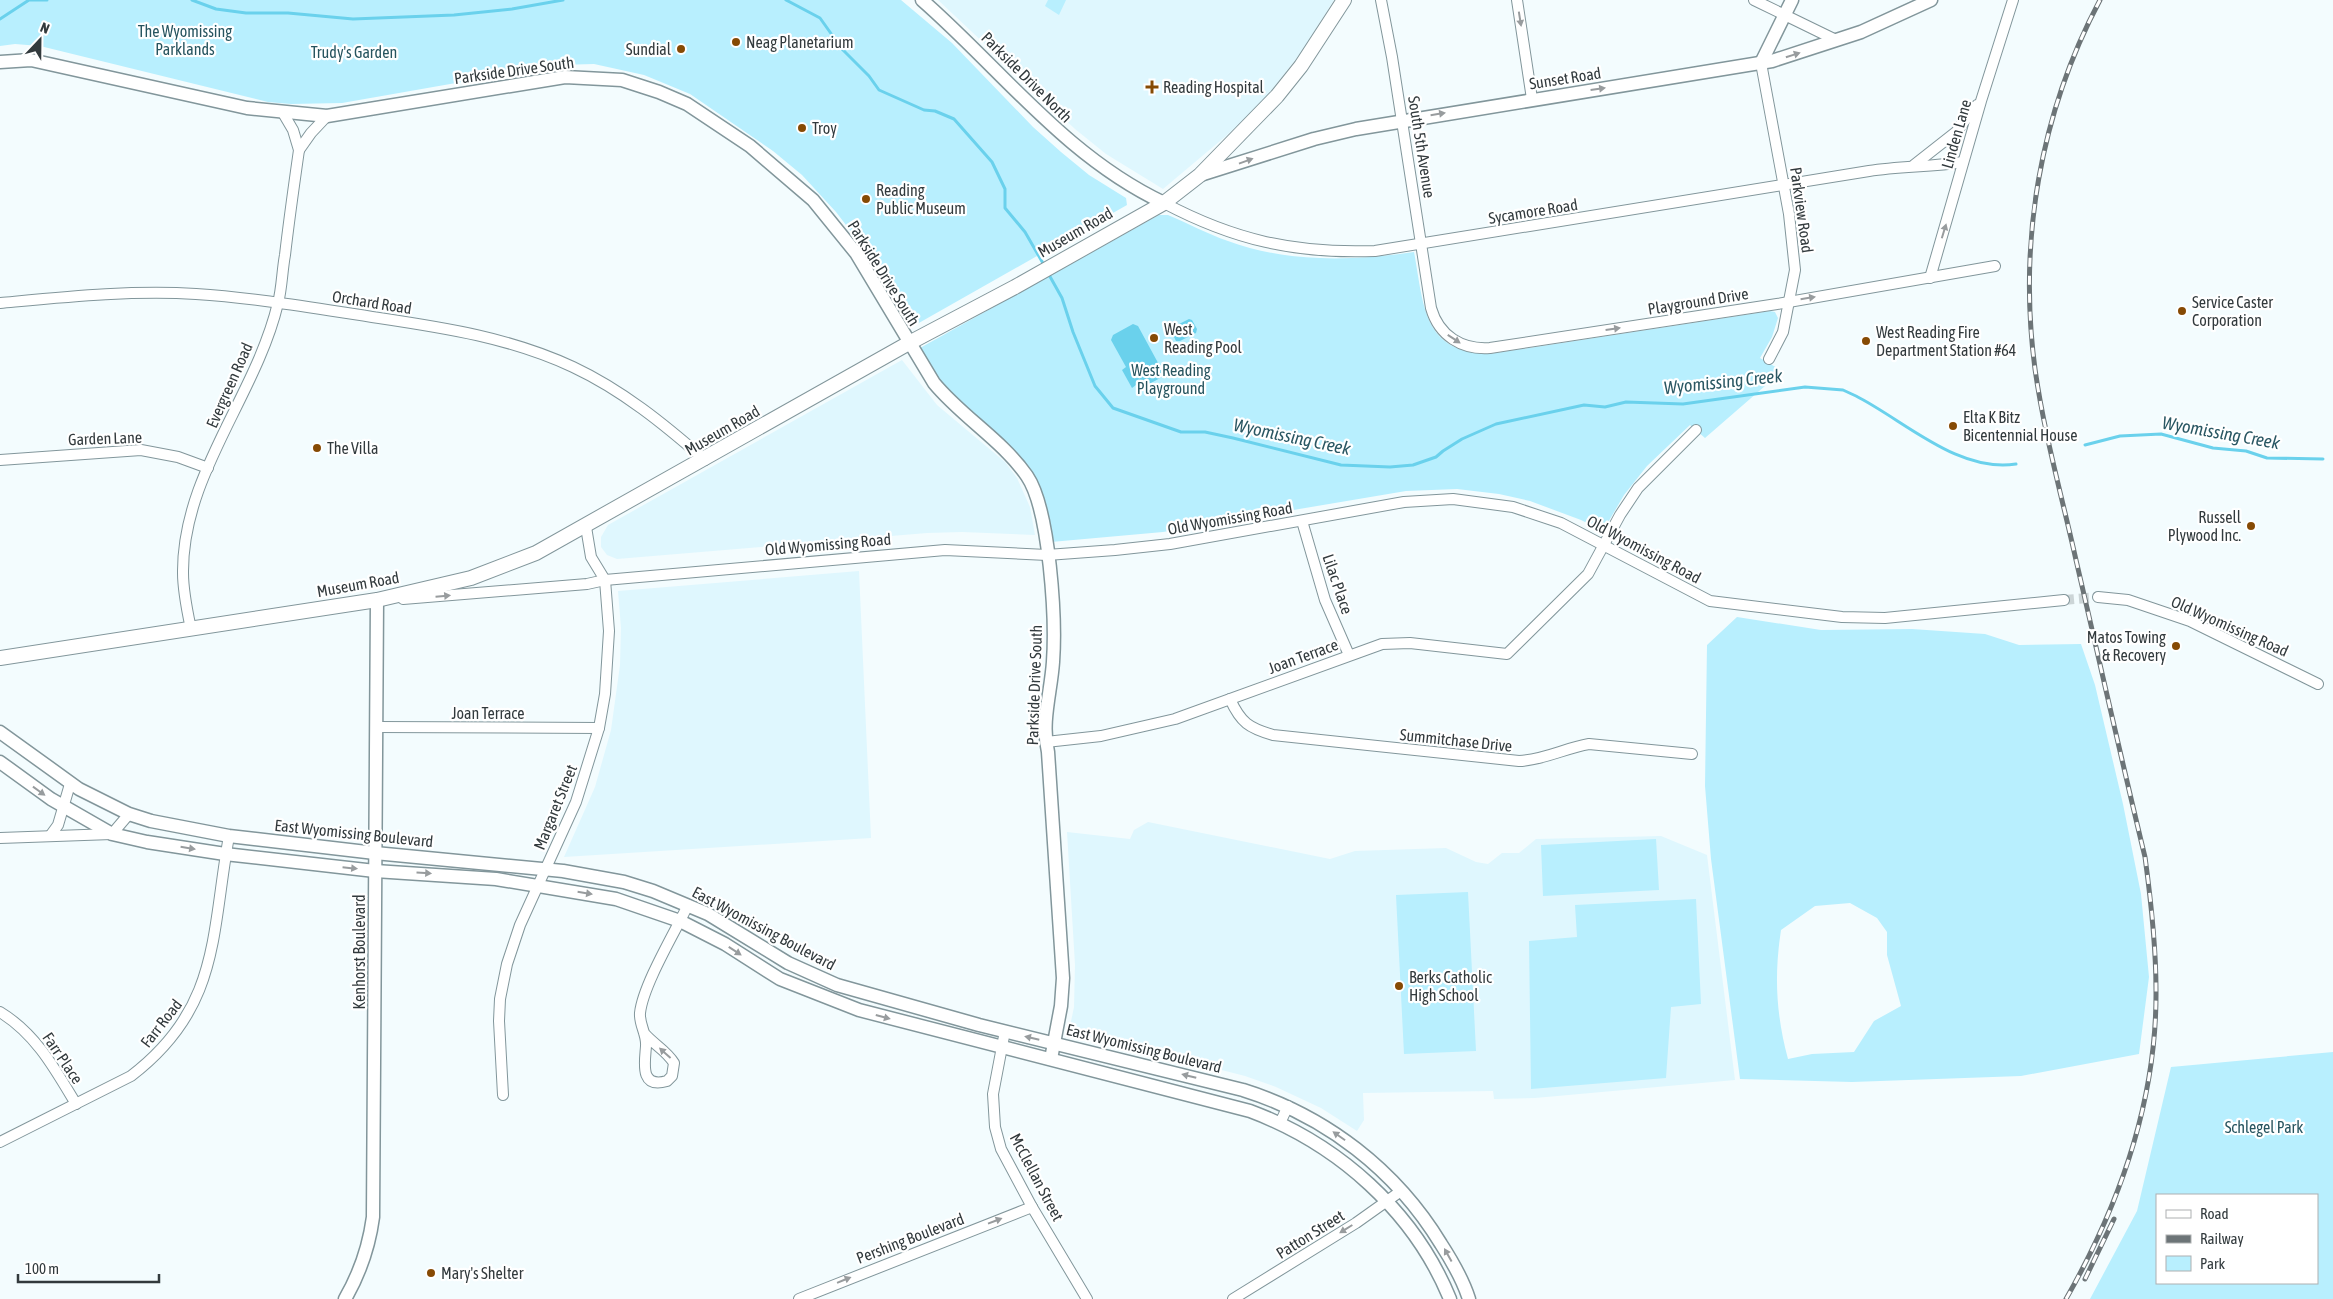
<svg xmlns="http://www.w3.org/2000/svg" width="2333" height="1299" font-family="'Asap Condensed',sans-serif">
  <rect width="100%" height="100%" fill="#f3fcfe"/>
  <!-- built -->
  <g fill="#dff7fe">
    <path d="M938,0H1334L1300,54L1262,102L1226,136L1163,189L1106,154L1075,129Z"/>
    <path d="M902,360L937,405L1005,462L1017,478L1030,507L1035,535L962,532L927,533L617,559L607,555L601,547V537L608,525Z"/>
    <path d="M859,571L871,838L564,857L595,787L611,730L620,665L621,628L618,591Z"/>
    <path d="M1148,822L1330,859L1355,851L1446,848L1476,862L1488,864L1502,853H1519L1536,839L1661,836L1707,855L1735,1080L1535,1098L1494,1099L1493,1091L1363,1093L1364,1120L1357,1131L1321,1108L1276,1087L1245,1076L1069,1031L1074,1007L1075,965L1067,832L1130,839L1134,830Z"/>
  </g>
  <!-- green -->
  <g fill="#b8effe" fill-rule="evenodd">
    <path d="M0,0H901L952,43L1033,127L1061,152L1089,175L1126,198L1127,205L910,328L873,262L856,238L836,212L802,175L773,151L690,94L644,75L594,64L558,65L342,103L291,104L268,102L40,46L15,44L0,46Z"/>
    <path d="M1048,0H1066L1059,15L1045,6Z"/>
    <path d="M1159,215H1168C1188,223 1207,234 1228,241C1288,263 1352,261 1414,252C1424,305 1422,352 1489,354L1770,311L1775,312L1778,318L1772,337L1760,358L1779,369L1773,379L1705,438L1690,425L1647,466L1624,495L1603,531L1581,520L1530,501L1499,494L1457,489L1406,491L1163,532L1051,542L1044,499L1031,472L948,396L920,348Z"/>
    <path d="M1737,617L1821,630L1912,629L1985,634L2019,645L2081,644L2095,685L2123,804L2141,894L2149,977L2139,1054L2021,1076L1852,1082L1740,1079L1711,859L1705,786L1707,645ZM1850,903L1877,918L1887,932V955L1901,1006L1874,1021L1854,1052L1812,1054L1788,1059C1776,1014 1774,976 1781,930L1815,906Z"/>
    <path d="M1656,839L1659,890L1543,896L1541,845Z"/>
    <path d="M1468,892L1476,1051L1404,1054L1396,895Z"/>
    <path d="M1696,899L1701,1004L1671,1007L1666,1078L1531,1089L1529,941L1577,937L1575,905Z"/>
    <path d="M2333,1052V1299H2090L2137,1211L2171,1067ZM2157,1195H2317V1283H2157Z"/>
  </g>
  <!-- water -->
  <g fill="#6ad1ec">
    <path d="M1189,319L1192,320L1197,329L1196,333L1180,341H1176L1171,331L1174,329L1173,327Z"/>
    <path d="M1133,324L1138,326L1163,372L1162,377L1142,388L1136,385L1132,388L1122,370L1126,367L1111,340L1113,335Z"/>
  </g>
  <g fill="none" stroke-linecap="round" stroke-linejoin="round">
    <!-- stream -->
    <g stroke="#6ad1ec" stroke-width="3">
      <path d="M192,0L216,9L246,13H288L353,19L454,15L512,9L563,0"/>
      <path d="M786,0L820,18L842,49L869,76L879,90L924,110L935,111L954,119L992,162L1005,189V208L1025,232L1044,265"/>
      <path d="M0,19L29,0H47"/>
      <path d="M1048,273L1062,298L1073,332L1095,386L1113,408L1181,432H1205L1233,438L1341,465L1390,467L1413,465L1436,457L1443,451L1462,439L1496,424L1584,405L1605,407L1626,402L1683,404L1805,387L1843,390L1856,396C1905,421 1958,473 2016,464"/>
      <path d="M2085,445L2120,436L2161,434L2213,448L2246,451L2267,458L2323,459"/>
    </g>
    <!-- minor-tunnel -->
    <path stroke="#ccd5d7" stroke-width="10" stroke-dasharray="10 5" stroke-linecap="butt" d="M2064,600L2098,597"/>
    <defs>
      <g id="minor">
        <path d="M1381,0L1392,57L1431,308C1439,336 1462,350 1490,348L1777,304L1995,266"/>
        <path d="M1517,0L1532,99"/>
        <path d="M1754,0L1836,40"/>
        <path d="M1761,63L1789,214L1795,270L1783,332L1769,359"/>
        <path d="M299,150L311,133L327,116"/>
        <path d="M1914,165L1956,132L1977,105"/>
        <path d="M1164,203C1234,240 1295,254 1375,251L1869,171C1900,166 1931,167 1963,162"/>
        <path d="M1930,278L1981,101L2013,0"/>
        <path d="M0,303C65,297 131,290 196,294C258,298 319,309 379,318C446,328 511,338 573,367C622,390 664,424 705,460"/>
        <path d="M0,460L141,450L178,457L208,468"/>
        <path d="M1302,521L1325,600L1349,655"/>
        <path d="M2098,597L2128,600L2190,621L2318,684"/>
        <path d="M403,599L587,584L605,580L945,550L1047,555L1115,550L1170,544L1404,502L1453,499L1513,507L1561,523L1710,601L1842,617L1885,618L2064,600"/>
        <path d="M191,629C187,610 183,592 183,573C182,475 256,396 278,303C282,288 282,271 285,255C289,220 294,185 299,150L293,130L283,113"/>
        <path d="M1230,699C1241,723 1249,728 1273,735L1519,761C1544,760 1565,748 1589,744L1692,754"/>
        <path d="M376,727L599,728"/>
        <path d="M1046,742L1101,736L1175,719L1382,644L1410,643L1507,654L1588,574L1620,515L1638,488L1696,430"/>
        <path d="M50,836L58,825L70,784"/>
        <path d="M0,838L112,834L129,814"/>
        <path d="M0,1012C36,1034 55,1069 76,1104"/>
        <path d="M1005,1031L993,1094L995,1127L1001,1149L1032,1207L1087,1299"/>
        <path d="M644,1033C653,1044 666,1050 674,1063L672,1076L667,1081C639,1089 645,1062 646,1046C647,1034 639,1025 640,1013C643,985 675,932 688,905"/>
        <path d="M503,1095L499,1021L500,999L507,964L520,925L576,802L599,728L605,694L609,631L605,580L591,557L586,527"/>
        <path d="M1280,1123L1288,1106"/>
        <path d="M0,1142L131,1076C220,1008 211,936 229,836"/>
        <path d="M799,1299L1032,1207"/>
        <path d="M1233,1299L1356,1223L1401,1191"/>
      </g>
      <g id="tertiary">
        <path d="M922,0C1001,69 1066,157 1164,203"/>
        <path d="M0,62L31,60L247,108L327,116L565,77L622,80L659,92L687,104L750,146L813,200L856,253L934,383C962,417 1002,440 1027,476C1050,510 1056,620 1053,662C1051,692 1041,722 1048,752L1063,978L1061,1006L1051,1059"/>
        <path d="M1761,63L1792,0"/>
        <path d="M1200,175L1314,139L1356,129L1772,61L1861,32L1931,0"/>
        <path d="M0,732L79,789L129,814L151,821L229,836L375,853L563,871L624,882L653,891L708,914L788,963L837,985L979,1025L1243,1090C1326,1116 1396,1170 1441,1244C1452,1261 1463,1280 1469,1299"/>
        <path d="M0,762L51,799L112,834L147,842L225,854L375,871L496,879L616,899L680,921L725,944L780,979L859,1010L1250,1111C1338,1144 1414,1211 1450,1299"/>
        <path d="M345,1299C360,1273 369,1247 373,1217L377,600"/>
      </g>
      <path id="secondary" d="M0,658L377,600L471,578L536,553L909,343L1015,287L1164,203L1200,175L1277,96L1301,66L1344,0"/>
    </defs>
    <!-- minor casing -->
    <use href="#minor" stroke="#82969b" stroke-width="12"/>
    <!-- tertiary casing -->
    <use href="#tertiary" stroke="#82969b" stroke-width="15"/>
    <!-- secondary casing -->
    <use href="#secondary" stroke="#82969b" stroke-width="16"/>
    <!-- minor -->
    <use href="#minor" stroke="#fff" stroke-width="10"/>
    <!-- tertiary -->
    <use href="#tertiary" stroke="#fff" stroke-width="12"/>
    <!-- secondary -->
    <use href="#secondary" stroke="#fff" stroke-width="14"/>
    <defs>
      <g id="rail">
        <path d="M2085,1279L2114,1219"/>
        <path d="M2066,1299C2120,1204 2157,1100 2156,990C2156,945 2151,901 2145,857C2121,758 2099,659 2076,560C2062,497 2044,433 2035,369C2018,242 2040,113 2100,0"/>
      </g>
    </defs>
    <!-- rail casing -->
    <use href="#rail" stroke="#6c7477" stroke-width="5"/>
    <!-- rail -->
    <use href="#rail" stroke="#fff" stroke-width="3" stroke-dasharray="9" stroke-linecap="butt"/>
  </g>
  <!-- one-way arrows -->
  <defs><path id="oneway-solid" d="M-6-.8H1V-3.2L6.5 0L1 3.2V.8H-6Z" transform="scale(1.25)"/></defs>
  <g fill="#989c9e">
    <use href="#oneway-solid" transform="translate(1520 19) rotate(81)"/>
    <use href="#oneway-solid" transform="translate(1793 55) rotate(-18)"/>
    <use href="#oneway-solid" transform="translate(1598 89) rotate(-8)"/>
    <use href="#oneway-solid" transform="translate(1438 114) rotate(-9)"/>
    <use href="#oneway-solid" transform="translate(1246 161) rotate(-20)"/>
    <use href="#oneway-solid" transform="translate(1944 231) rotate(-73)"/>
    <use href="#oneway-solid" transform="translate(1808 298) rotate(-9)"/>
    <use href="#oneway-solid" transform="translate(1613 329) rotate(-8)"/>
    <use href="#oneway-solid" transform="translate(1454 339) rotate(33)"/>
    <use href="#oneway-solid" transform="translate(443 596) rotate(-5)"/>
    <use href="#oneway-solid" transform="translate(39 791) rotate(36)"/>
    <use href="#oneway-solid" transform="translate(188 848) rotate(9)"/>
    <use href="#oneway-solid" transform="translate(350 868) rotate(6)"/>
    <use href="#oneway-solid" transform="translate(424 873) rotate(3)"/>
    <use href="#oneway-solid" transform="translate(585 893) rotate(9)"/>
    <use href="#oneway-solid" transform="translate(735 951) rotate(33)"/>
    <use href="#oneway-solid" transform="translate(883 1017) rotate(15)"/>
    <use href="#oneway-solid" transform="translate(1032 1038) rotate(-167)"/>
    <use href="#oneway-solid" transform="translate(665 1053) rotate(-138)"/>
    <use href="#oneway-solid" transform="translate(1189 1076) rotate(-166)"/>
    <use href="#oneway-solid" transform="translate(1339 1136) rotate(-145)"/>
    <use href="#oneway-solid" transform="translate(995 1221) rotate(-21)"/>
    <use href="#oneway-solid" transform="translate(1346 1229) rotate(148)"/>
    <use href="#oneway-solid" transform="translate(1448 1255) rotate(-119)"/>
    <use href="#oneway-solid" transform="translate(844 1280) rotate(-22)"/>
  </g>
  <!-- markers -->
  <g fill="#864a04" stroke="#fff" stroke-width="2">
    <circle cx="736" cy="42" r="5"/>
    <circle cx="681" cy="49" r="5"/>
    <path d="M1149.5 79.5h5v5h5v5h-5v5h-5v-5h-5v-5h5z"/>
    <circle cx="802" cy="128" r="5"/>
    <circle cx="866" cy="199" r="5"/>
    <circle cx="2182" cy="311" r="5"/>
    <circle cx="1154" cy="338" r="5"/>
    <circle cx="1866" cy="341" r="5"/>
    <circle cx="1953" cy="426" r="5"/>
    <circle cx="317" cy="448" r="5"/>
    <circle cx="2251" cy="526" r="5"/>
    <circle cx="2176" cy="646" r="5"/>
    <circle cx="1399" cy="986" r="5"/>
    <circle cx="431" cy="1273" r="5"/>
  </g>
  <g text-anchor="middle" stroke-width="4.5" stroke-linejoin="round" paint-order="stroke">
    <!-- park labels -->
    <g font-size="16" fill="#26545f" stroke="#fff">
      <text x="185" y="37">The Wyomissing<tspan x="185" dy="18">Parklands</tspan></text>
      <text x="354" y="58">Trudy's Garden</text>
      <text x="1171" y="376">West Reading<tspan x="1171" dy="18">Playground</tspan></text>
      <text x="2264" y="1133">Schlegel Park</text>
    </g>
    <!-- poi labels -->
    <g font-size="16" fill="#323a3d" stroke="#fff" text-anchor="start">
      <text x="746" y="48">Neag Planetarium</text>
      <text x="671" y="55" text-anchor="end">Sundial</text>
      <text x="1163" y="93">Reading Hospital</text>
      <text x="812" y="134">Troy</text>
      <text x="876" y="196">Reading<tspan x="876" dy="18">Public Museum</tspan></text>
      <text x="2192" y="308">Service Caster<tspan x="2192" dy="18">Corporation</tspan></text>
      <text x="1164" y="335">West<tspan x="1164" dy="18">Reading Pool</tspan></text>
      <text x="1876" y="338">West Reading Fire<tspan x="1876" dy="18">Department Station #64</tspan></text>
      <text x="1963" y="423">Elta K Bitz<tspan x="1963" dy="18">Bicentennial House</tspan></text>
      <text x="327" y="454">The Villa</text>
      <text x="2241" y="523" text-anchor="end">Russell<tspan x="2241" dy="18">Plywood Inc.</tspan></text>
      <text x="2166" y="643" text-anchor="end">Matos Towing<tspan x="2166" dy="18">&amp; Recovery</tspan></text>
      <text x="1409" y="983">Berks Catholic<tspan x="1409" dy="18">High School</tspan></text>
      <text x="441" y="1279">Mary's Shelter</text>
    </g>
    <!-- street labels -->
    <g font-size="16" fill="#323a3d" stroke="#fff">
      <text transform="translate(514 70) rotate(-8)" y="6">Parkside Drive South</text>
      <text transform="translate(1027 77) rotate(45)" y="6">Parkside Drive North</text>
      <text transform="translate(1565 78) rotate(-9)" y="6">Sunset Road</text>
      <text transform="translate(1956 134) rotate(-74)" y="6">Linden Lane</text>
      <text transform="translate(1422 147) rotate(81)" y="6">South 5th Avenue</text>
      <text transform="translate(1802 210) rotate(82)" y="6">Parkview Road</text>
      <text transform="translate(1533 211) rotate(-9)" y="6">Sycamore Road</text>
      <text transform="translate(1075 232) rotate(-30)" y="6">Museum Road</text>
      <text transform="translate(884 273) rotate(58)" y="6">Parkside Drive South</text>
      <text transform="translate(1698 301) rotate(-9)" y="6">Playground Drive</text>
      <text transform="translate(372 302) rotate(9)" y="6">Orchard Road</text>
      <text transform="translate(229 385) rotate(-66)" y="6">Evergreen Road</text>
      <text transform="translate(722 430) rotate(-30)" y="6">Museum Road</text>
      <text transform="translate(105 438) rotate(-2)" y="6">Garden Lane</text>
      <text transform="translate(1230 518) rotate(-10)" y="6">Old Wyomissing Road</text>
      <text transform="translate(828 544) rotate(-5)" y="6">Old Wyomissing Road</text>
      <text transform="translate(1644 549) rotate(28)" y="6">Old Wyomissing Road</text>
      <text transform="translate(358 584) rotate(-10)" y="6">Museum Road</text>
      <text transform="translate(1338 584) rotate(71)" y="6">Lilac Place</text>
      <text transform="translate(2230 626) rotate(24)" y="6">Old Wyomissing Road</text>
      <text transform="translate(1303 656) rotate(-20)" y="6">Joan Terrace</text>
      <text transform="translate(1034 685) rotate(-88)" y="6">Parkside Drive South</text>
      <text x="488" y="719">Joan Terrace</text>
      <text transform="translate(1456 740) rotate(6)" y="6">Summitchase Drive</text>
      <text transform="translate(555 807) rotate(-68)" y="6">Margaret Street</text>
      <text transform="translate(354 833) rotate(6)" y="6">East Wyomissing Boulevard</text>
      <text transform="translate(764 928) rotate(28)" y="6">East Wyomissing Boulevard</text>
      <text transform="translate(359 952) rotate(-90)" y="6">Kenhorst Boulevard</text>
      <text transform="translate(161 1023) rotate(-52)" y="6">Farr Road</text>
      <text transform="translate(1144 1048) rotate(14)" y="6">East Wyomissing Boulevard</text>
      <text transform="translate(63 1058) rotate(56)" y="6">Farr Place</text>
      <text transform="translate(1037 1177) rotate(62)" y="6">McClellan Street</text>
      <text transform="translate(1310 1234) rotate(-32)" y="6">Patton Street</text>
      <text transform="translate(910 1238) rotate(-21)" y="6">Pershing Boulevard</text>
    </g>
    <!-- water labels -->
    <g font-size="18" font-style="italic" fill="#2a5763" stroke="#fff">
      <text transform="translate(1723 382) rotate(-6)" y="6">Wyomissing Creek</text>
      <text transform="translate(2221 433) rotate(10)" y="6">Wyomissing Creek</text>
      <text transform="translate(1292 437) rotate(12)" y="6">Wyomissing Creek</text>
    </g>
  </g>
  <!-- legend -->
  <rect x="2156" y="1194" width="162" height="90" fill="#ffffff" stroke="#adb0b1"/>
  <rect x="2166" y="1210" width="25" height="8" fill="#ffffff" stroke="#adb0b1"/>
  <text x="2200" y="1219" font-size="15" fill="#323a3d">Road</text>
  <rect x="2166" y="1235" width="25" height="8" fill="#6c7477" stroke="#adb0b1"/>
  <text x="2200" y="1244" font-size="15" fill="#323a3d">Railway</text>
  <rect x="2166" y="1256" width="25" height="15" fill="#b8effe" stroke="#adb0b1"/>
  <text x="2200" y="1269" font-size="15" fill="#323a3d">Park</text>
  <!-- north arrow -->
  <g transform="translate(40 40) rotate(22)" stroke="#ffffff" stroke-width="4" paint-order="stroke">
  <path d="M0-4L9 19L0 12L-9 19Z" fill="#323a3d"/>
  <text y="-8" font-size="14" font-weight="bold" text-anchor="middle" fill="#323a3d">N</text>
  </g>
  <!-- scale -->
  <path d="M18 1274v8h141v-8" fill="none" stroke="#323a3d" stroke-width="2.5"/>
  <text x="25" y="1274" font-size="15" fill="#323a3d" stroke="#ffffff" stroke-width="4" paint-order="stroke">100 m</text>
</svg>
